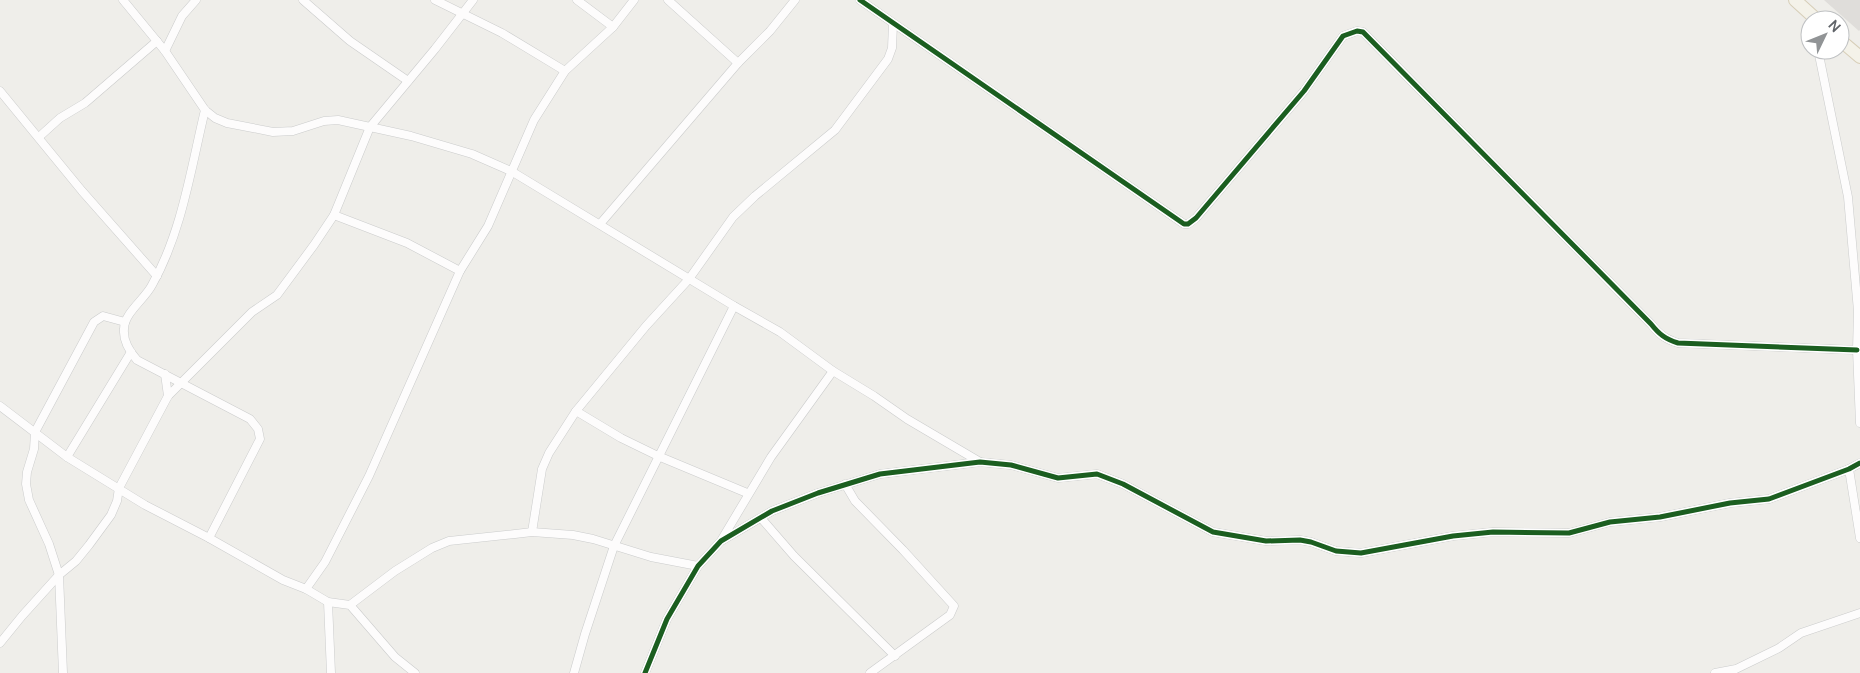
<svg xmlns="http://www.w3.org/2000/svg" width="1860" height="673" font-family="Manrope,sans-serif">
  <rect width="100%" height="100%" fill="#efeeea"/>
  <!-- industrial -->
  <path fill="#dfddda" d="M1824,0H1860V30L1859,31Z"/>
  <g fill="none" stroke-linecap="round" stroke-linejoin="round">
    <defs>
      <g id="street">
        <path d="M123,0L165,51L205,110L215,118L227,123L273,132L293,131L324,121L338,120L411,136L472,154L511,171L734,306L780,332L833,371L874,396L907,419L980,462"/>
        <path d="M303,0L350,41L408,81"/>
        <path d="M435,0L502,33L565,71"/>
        <path d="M577,0L613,27"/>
        <path d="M668,0L738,63"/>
        <path d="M860,0L1184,224H1188L1196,218L1304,91L1343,36L1357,31L1363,32L1651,324C1659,334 1665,339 1678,343L1857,350"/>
        <path d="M1818,50L1848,197L1858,311L1857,350L1860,423"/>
        <path d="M165,51L182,16L196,0"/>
        <path d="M0,91L82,191L157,276"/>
        <path d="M205,110C191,168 182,232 152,285C145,299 124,313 124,329C123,340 130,352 137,360L250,419L258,429L260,439L209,538"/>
        <path d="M39,137L60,118L85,103L157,41"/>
        <path d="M334,215L407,243L460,271"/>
        <path d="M600,224L738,63L770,31L795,0"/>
        <path d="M165,374L168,396"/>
        <path d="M0,406L67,457L145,505L209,538L283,580L306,589L328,602L350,605L395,657L415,673"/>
        <path d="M576,411L621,438L658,456L747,493"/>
        <path d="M67,457L131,352"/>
        <path d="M1849,469L1860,538"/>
        <path d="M845,484L855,501L903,550L954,606L950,615L870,673"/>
        <path d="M761,518L794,556L895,656"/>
        <path d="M532,532L542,469L549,453L576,411L646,326L689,279L733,217L755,196L835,130L888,59L892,48L893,24"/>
        <path d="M722,539L771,457L833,371"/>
        <path d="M306,589L325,562L369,476L460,271L488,226L534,120L565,71L613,27L634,0"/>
        <path d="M328,602L331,673"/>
        <path d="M350,605L395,571L432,548L449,541L515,534L532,532L573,535L593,539L651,557L698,566"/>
        <path d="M0,643L22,616L59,575L76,561L89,545L111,515L117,501L119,488L168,396L252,312L277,295L314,245L334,215L370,127L435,49L473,0"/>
        <path d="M63,673L59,575L49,544L29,500L26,484L27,472L34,449L35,432L94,322L103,316L125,322"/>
        <path d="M574,673L585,634L614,546L734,306"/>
        <path d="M645,673L667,619L698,566L721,541L772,511L818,493L880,474L980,462L1011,465L1058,478L1097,474L1123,484L1213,532L1266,541L1300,540L1311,542L1336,551L1361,553L1453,536L1493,532L1569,533L1610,522L1660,517L1730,503L1769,499L1849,469L1860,463"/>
        <path d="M1715,673L1736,669L1779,648L1801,633L1860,613"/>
      </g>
      <g id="primary">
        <path d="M1795,0L1817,20"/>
        <path d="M1840,40L1860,57"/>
      </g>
    </defs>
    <!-- street casing -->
    <use href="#street" stroke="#cbcccc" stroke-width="9"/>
    <!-- primary casing -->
    <use href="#primary" stroke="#d7ceb8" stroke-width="14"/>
    <!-- street -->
    <use href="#street" stroke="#fdfcfc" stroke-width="8"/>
    <!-- primary -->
    <use href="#primary" stroke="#f4f2e9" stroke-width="12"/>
    <defs>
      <g id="cycleway">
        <path d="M860,0L1184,224H1188L1196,218L1304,91L1343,36L1357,31L1363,32L1651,324C1659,334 1665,339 1678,343L1857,350"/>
        <path d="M645,673L667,619L698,566L721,541L772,511L818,493L880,474L980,462L1011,465L1058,478L1097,474L1123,484L1213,532L1266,541L1300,540L1311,542L1336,551L1361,553L1453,536L1493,532L1569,533L1610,522L1660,517L1730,503L1769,499L1849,469L1860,463"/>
      </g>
    </defs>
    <!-- cycleway casing -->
    <use href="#cycleway" stroke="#fff" stroke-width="8"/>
    <!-- cycleway -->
    <use href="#cycleway" stroke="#1b5e20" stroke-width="5"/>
  </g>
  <!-- north arrow -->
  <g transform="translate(1825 35) rotate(47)"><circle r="24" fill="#ffffff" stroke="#bfc1c3"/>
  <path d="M0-4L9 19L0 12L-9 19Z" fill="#919496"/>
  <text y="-8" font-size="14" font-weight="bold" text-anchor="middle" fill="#5f6368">N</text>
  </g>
</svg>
